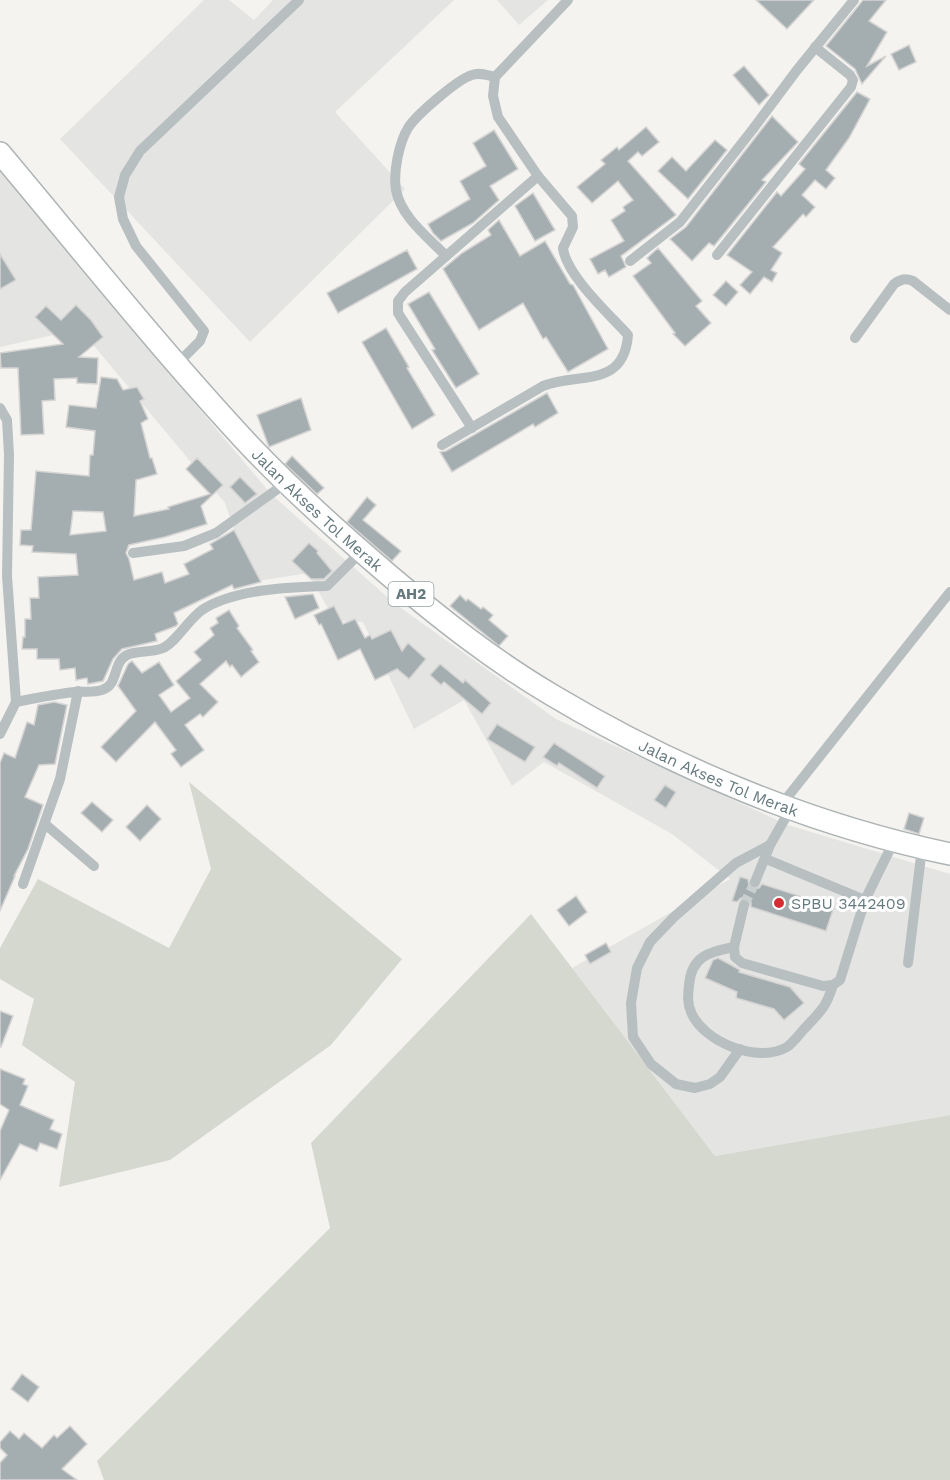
<svg xmlns="http://www.w3.org/2000/svg" width="950" height="1480" font-family="'Work Sans',sans-serif">
  <rect width="100%" height="100%" fill="#f4f3f0"/>
  <!-- built -->
  <g fill="#e4e4e3">
    <path d="M204,0H229L254,20L273,0H454L335,112L405,189L250,342L60,139Z"/>
    <path d="M497,0H548L519,25Z"/>
    <path d="M0,172L271,494L394,603L556,719L788,825L950,874V1115L715,1156L572,968L730,879L672,834L544,762L512,786L464,700L414,729L363,622L335,621L308,573L252,582L225,503L80,329L0,347Z"/>
  </g>
  <!-- green -->
  <g fill="#d5d8cf">
    <path d="M189,782L402,959L331,1045L170,1160L59,1187L75,1082L22,1045L34,999L0,979V948L38,879L169,948L211,869Z"/>
    <path d="M531,914L715,1156L950,1115V1480H104L97,1461L330,1228L311,1143Z"/>
  </g>
  <!-- building -->
  <g fill="#a4aeb0" stroke="#d5d4d3" stroke-width="1.5" fill-rule="evenodd">
    <path d="M756,0H814L787,29Z"/>
    <path d="M863,0H886L869,21L887,32L867,66L886,56L862,84L855,69L826,46Z"/>
    <path d="M909,45L916,62L899,70L891,54Z"/>
    <path d="M744,66L769,95L759,105L733,75Z"/>
    <path d="M857,92L870,99L849,138L826,170L835,178L826,189L815,180L802,195L815,207L806,217L803,214L773,247L782,253L771,270L777,273L772,282L764,277L750,294L740,285L752,272L727,255L777,192L781,196L805,169L799,164Z"/>
    <path d="M772,116L798,142L762,180L766,182L714,246L709,243L692,261L670,239L686,227Z"/>
    <path d="M646,127L659,142L642,156L638,152L628,161L676,215L621,256L626,267L609,277L605,270L598,274L590,259L624,241L611,220L625,211L623,207L633,200L618,181L592,203L577,187L605,164L601,160L617,147L619,150Z"/>
    <path d="M494,130L518,169L490,186L499,200L473,223L441,241L433,233L428,224L470,199L460,181L486,166L473,143Z"/>
    <path d="M715,140L727,150L688,199L658,171L672,157L686,171Z"/>
    <path d="M533,193L555,230L535,241L515,206Z"/>
    <path d="M499,220L520,256L545,241L570,284L573,285L608,349L568,372L546,337L543,339L523,303L479,330L443,269L462,253L491,235L488,230Z"/>
    <path d="M658,248L702,301L696,306L711,323L685,346L673,334L675,333L633,276L651,263L647,258Z"/>
    <path d="M407,250L417,269L338,313L327,293Z"/>
    <path d="M0,254L16,280L0,289Z"/>
    <path d="M726,281L738,292L726,306L713,295Z"/>
    <path d="M429,292L479,374L456,388L432,350L435,349L408,304Z"/>
    <path d="M76,305L91,320L103,337L79,357L98,358L97,384L77,383V378L54,379L55,400L42,401L44,434L21,435L18,368H1L0,353L63,344L35,317L46,306L61,320Z"/>
    <path d="M386,328L409,367L407,368L435,415L412,429L362,342Z"/>
    <path d="M101,377L117,379L123,390L137,387L144,399L140,401L148,419L141,423L150,458H152L157,474L136,480L134,516L169,509L168,507L210,494L186,469L197,458L223,485L201,506L207,524L165,537L129,545L126,553L129,559L134,580L162,572L165,583L189,574L184,564L213,549L210,544L234,530L261,582L234,589L232,585L174,613L178,624L176,626L155,634L157,641L122,649L113,659L103,681L88,684L87,678L76,680L75,668L60,670L59,659H37V649H22L23,637H25V619H31L30,598H39L38,577L78,575L76,554L32,552L33,546L20,545L21,530H31L36,471L89,476L90,455H93L95,431L66,427L69,405L96,408ZM73,511L103,512L106,531L70,535Z"/>
    <path d="M547,393L558,413L535,427L533,424L452,472L440,452L446,451Z"/>
    <path d="M301,398L311,430L269,447L257,415Z"/>
    <path d="M292,456L324,488L317,494L285,464Z"/>
    <path d="M240,477L257,494L245,503L230,487Z"/>
    <path d="M367,497L376,505L363,520L401,551L392,561L347,522Z"/>
    <path d="M309,543L318,551L317,553L332,571L324,579H311L292,561Z"/>
    <path d="M313,594L319,608L295,619L285,597Z"/>
    <path d="M460,595L466,601L468,599L481,609L483,607L493,615L489,620L508,636L499,646L450,606Z"/>
    <path d="M334,606L343,624L355,619L365,638L370,635L372,639L391,630L402,651L408,643L426,659L409,679L397,669L375,680L360,649L338,660L321,624L319,625L314,615Z"/>
    <path d="M229,610L239,626L237,628L253,650L251,651L259,662L241,677L232,665L230,667L226,661L200,684L218,702L203,717L200,714L185,725L204,750L181,767L171,754L176,750L155,722L116,762L101,747L136,711L118,686L128,664L132,661L142,673L159,662L174,685L159,695L171,712L190,698L176,681L201,660L194,652L214,635L210,628L218,623L216,618Z"/>
    <path d="M440,664L463,683L465,680L491,703L482,714L444,682L441,685L430,675Z"/>
    <path d="M54,702L67,705L55,764L39,765L25,797L43,805L28,849L14,876H15L0,911V763L4,753L15,758L27,722L34,725L38,705Z"/>
    <path d="M497,724L535,747L525,762L487,739Z"/>
    <path d="M554,743L605,776L597,788L559,763L557,766L543,757Z"/>
    <path d="M665,785L676,792L666,808L654,800Z"/>
    <path d="M92,802L113,820L102,832L81,813Z"/>
    <path d="M147,805L161,819L140,841L126,827Z"/>
    <path d="M909,813L924,818L919,834L904,829Z"/>
    <path d="M740,877L748,879L749,886L753,889L759,888L762,884L834,907L826,931L751,907V902L746,898H741L737,902L732,901Z"/>
    <path d="M576,896L587,912L569,926L557,910Z"/>
    <path d="M606,943L611,952L590,964L585,955Z"/>
    <path d="M718,958L733,966L740,970L739,972L790,987L804,1003L784,1020L774,1009L736,998L737,992L705,978L713,960Z"/>
    <path d="M0,1011L13,1016L1,1047H0Z"/>
    <path d="M0,1069L25,1079L23,1084L28,1086L20,1105L54,1120L50,1129L62,1134L57,1149L40,1143L37,1151L20,1144L0,1180V1131L9,1110L0,1104Z"/>
    <path d="M22,1374L39,1387L28,1402L11,1389Z"/>
    <path d="M70,1426L87,1444L62,1469L77,1480H0V1463L7,1455L0,1448V1442L10,1431L19,1439L24,1433L42,1448L54,1435L57,1438Z"/>
  </g>
  <g fill="none" stroke-linecap="round" stroke-linejoin="round">
    <!-- minor-tunnel -->
    <path stroke="#c9cfce" stroke-width="10" stroke-dasharray="10 5" stroke-linecap="butt" d="M744,905L755,882"/>
    <defs>
      <g id="highway">
        <path id="s1" d="M0,153C83,252 164,354 252,448C296,494 343,536 390,576C441,619 494,661 552,695C674,768 811,825 950,854"/>
      </g>
    </defs>
    <!-- highway casing -->
    <use href="#highway" stroke="#aeb4b5" stroke-width="24"/>
    <!-- minor -->
    <g stroke="#b8bfc0" stroke-width="10">
      <path d="M717,255L851,87L853,80L850,75L815,47"/>
      <path d="M446,256C428,237 401,217 396,190C393,172 399,143 408,128C416,115 458,79 472,75C479,72 487,75 495,77"/>
      <path d="M630,261L680,222L753,129L797,70L854,0"/>
      <path d="M855,338L894,284C901,279 905,278 913,281L950,310"/>
      <path d="M177,364L200,341L204,331L136,246L123,219L119,197L125,175L140,151L299,0"/>
      <path d="M0,408L7,420L9,455L7,576L16,702"/>
      <path d="M472,428L398,313V301L405,292L538,176"/>
      <path d="M442,445L543,386C578,372 624,389 628,335C609,314 566,275 563,248L573,227L572,216L538,176L498,117L493,96L495,77L568,0"/>
      <path d="M133,553L184,546L216,533L286,483"/>
      <path d="M16,702C36,698 55,694 75,692C84,691 93,693 102,690C119,685 112,663 127,655C138,650 152,653 163,648C176,642 188,620 202,610C234,589 290,587 327,586L361,552"/>
      <path d="M0,734L16,702"/>
      <path d="M782,804L950,592"/>
      <path d="M45,824L94,866"/>
      <path d="M766,859L865,900"/>
      <path d="M755,882L770,845L791,808"/>
      <path d="M23,884L60,779L78,691"/>
      <path d="M744,905L734,947L735,957L742,963L823,986L833,985L840,980L865,900L894,841"/>
      <path d="M734,947C724,949 712,951 703,957C694,963 690,974 689,985C688,995 687,1003 691,1012C703,1042 758,1064 787,1047C794,1042 800,1033 806,1027C822,1010 826,1007 833,985"/>
      <path d="M908,963L922,848"/>
      <path d="M740,1049L720,1077L710,1084L695,1088L676,1084L651,1064L633,1037L631,1003L637,968L650,942L674,917L736,863L770,845"/>
    </g>
    <!-- highway -->
    <use href="#highway" stroke="#fff" stroke-width="21"/>
  </g>
  <!-- markers -->
  <circle fill="#d52e32" stroke="#fff" stroke-width="2" cx="779" cy="903" r="6"/>
  <g text-anchor="middle" stroke-width="6" stroke-linejoin="round" paint-order="stroke">
    <!-- shield labels -->
    <rect fill="#fff" stroke="#93a2a5" stroke-width="1.5" x="388.5" y="582" width="45" height="24" rx="4.5"/>
    <g font-size="15" font-weight="bold" fill="#657a7f">
      <text x="411" y="599">AH2</text>
    </g>
    <!-- street labels -->
    <g font-size="16" fill="#657a7f" stroke="#fff">
      <text dy="6" stroke="none"><textPath href="#s1" startOffset="478">Jalan Akses Tol Merak</textPath></text>
      <text dy="6" stroke="none"><textPath href="#s1" startOffset="964">Jalan Akses Tol Merak</textPath></text>
    </g>
    <!-- poi labels -->
    <g font-size="16" fill="#657a7f" stroke="#fff" text-anchor="start">
      <text x="791" y="909">SPBU 3442409</text>
    </g>
  </g>
</svg>
